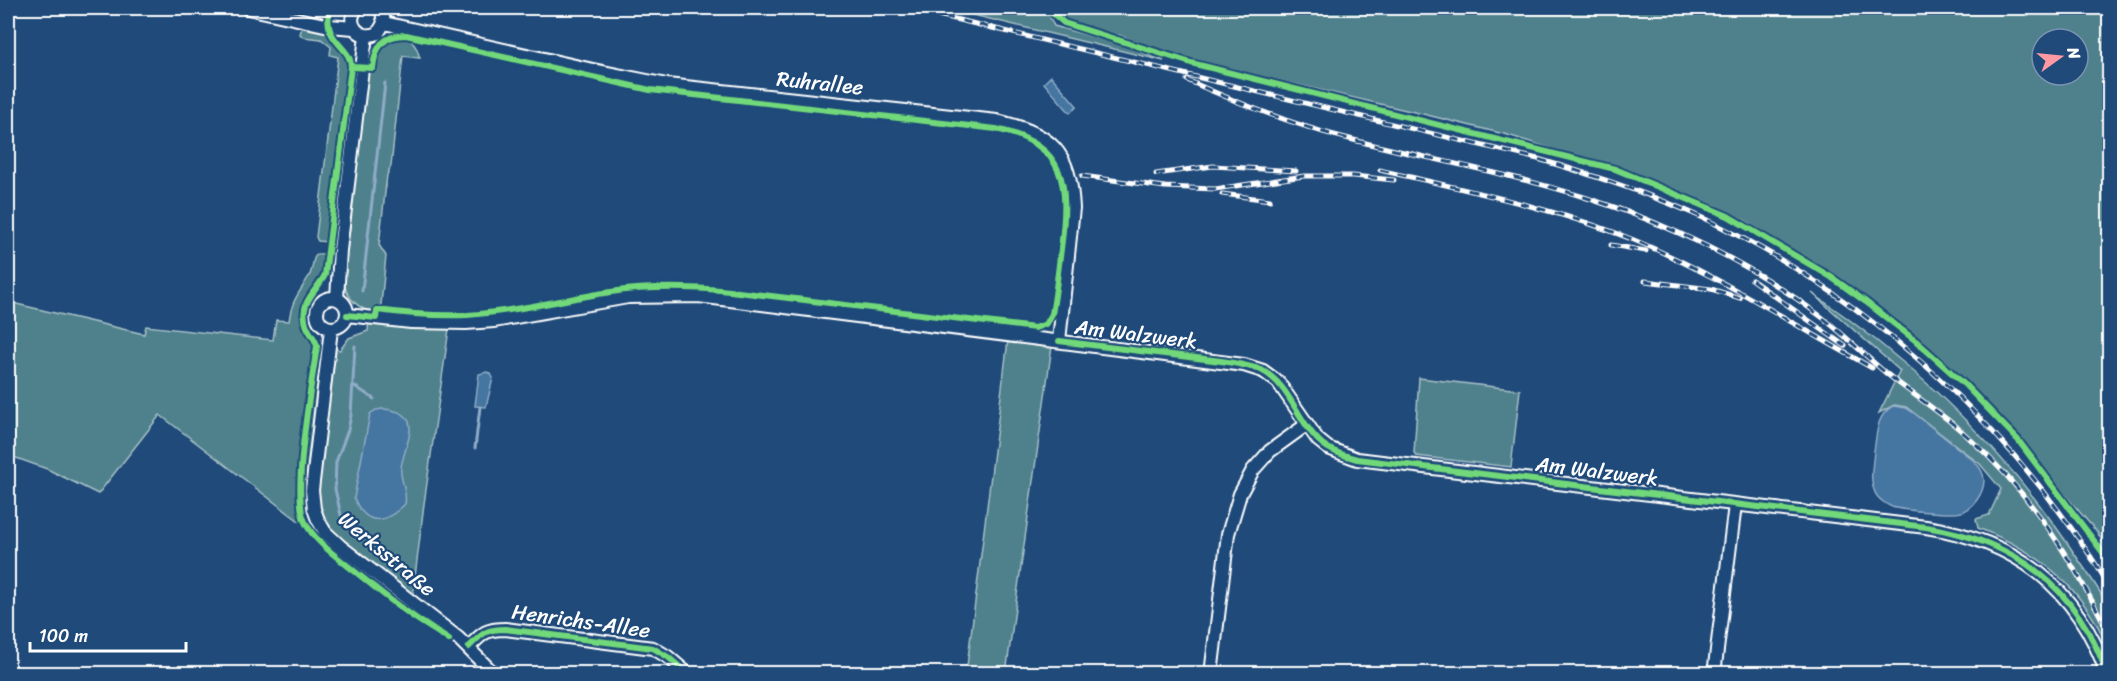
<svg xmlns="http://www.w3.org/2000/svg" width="2117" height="681" font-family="Sriracha,sans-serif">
  <rect width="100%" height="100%" fill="#1f4a7a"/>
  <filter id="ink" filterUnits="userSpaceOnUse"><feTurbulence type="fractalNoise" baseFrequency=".0167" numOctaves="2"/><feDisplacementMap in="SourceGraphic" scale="12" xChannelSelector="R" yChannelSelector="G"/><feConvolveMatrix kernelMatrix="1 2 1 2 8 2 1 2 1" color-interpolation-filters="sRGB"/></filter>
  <g filter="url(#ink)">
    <!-- green -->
    <g fill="#4f818d" stroke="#a7c0c6" stroke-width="1.5" fill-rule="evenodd">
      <path d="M944,8H1038L1047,11L1054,26L1120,44L1164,61Z"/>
      <path d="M1052,8H2109V552L2097,532L1980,397L1922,343L1860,294L1744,220L1649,180L1508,135L1423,114L1174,56L1119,35L1113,37L1066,21ZM2042,39H2078V75H2042Z"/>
      <path d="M302,26L327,29C330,44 344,51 348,65L327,242L318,241L316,237L338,57L330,55L331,47L321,39L303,37L300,34Z"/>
      <path d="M395,37H409L417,49L420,58L403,56L391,166L387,175L379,245L386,256L379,324L449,329L424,504L411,609L332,530L333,547L160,415L98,494L47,469L8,455V302L144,334L146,326L273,340L276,320L289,321C292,299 299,294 309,276C314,269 311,259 317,254H325C324,262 324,271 321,278C313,293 298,299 301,319C303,328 311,334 313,344L340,350L349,338L368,331L369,312C344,300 343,287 344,262L367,71H374C378,54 378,44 395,37Z"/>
      <path d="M1812,293C1913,362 2001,445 2070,547C2080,563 2103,593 2109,609C2113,620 2110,638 2109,650C2084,588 2039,551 1978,528L1976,519L1989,515L2001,489L1980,464L1906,407L1894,405L1879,413L1900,371Z"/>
      <path d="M1008,340L1052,346L1006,673L966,674Z"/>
      <path d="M1419,378L1520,390L1511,467L1416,456L1414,453Z"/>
    </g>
    <!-- water -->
    <g fill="#4574a1" stroke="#8facc7" stroke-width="1.5">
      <path d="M1051,76L1077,106L1070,113L1044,83Z"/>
      <path d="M487,372L491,374L493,378L486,407L475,406L479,374Z"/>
      <path d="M1893,406L1906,408L1915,414L1974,461C1979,466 1984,472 1984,480C1984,493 1973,509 1961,512C1951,515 1902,510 1892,507C1887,505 1880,500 1877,496C1868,482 1873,466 1874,451C1877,434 1876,415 1893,406Z"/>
      <path d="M383,409C426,412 406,440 401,467C399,480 408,489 405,504C385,524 366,527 354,498L370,414L376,410Z"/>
    </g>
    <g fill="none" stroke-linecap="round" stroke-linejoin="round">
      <!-- stream -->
      <g stroke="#8facc7" stroke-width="3">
        <path d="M362,291L385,83"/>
        <path d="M355,346L351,415L348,430L336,462L335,489L341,515L351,526L368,538"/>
        <path d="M353,385L374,399"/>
        <path d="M475,448L480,407"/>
      </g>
      <defs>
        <g id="minor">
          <path d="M248,8L329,26L354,28"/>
          <path d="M357,8C344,23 360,42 378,33L384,23L382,11L378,8"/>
          <path d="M384,23L593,70L667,85L997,121C1051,134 1070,150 1073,208L1059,341"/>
          <circle cx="332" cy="313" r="15"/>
          <path d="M337,298L340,250L366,36"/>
          <path d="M347,315L411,322L466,323L494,321L628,297L698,296L1244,365L1263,371L1278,382L1318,440L1328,448L1357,459L1926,527C2015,541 2077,586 2107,674"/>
          <path d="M331,329L312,490L314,509L318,520L325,532L340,546L458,638L494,674"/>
          <path d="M469,647C482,634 485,629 505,629L653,648L668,657L688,674"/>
          <path d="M1211,674L1228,534L1240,494L1253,470L1270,451L1306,425"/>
          <path d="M1714,674L1735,505"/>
        </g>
      </defs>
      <!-- minor casing -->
      <use href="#minor" stroke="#fff" stroke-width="16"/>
      <!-- minor -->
      <use href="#minor" stroke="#1f4a7a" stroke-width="12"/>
      <defs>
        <g id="rail">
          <path d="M909,8L1538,159C1593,175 1648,193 1701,217C1870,297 2013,427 2110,587"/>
          <path d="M1187,80C1231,100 1276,118 1323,132C1409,156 1499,170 1584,197C1667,223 1750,263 1819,315C1843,333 1864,355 1887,374C1913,395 1942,413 1967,436C2033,496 2070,556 2110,635"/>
          <path d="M1380,170C1465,190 1552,207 1634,240C1687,262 1737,290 1787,319"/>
          <path d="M1156,174L1213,166L1296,171"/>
          <path d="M1082,176L1165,187L1215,189L1304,176H1353L1394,180"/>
          <path d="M1222,194L1270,200"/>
          <path d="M1611,245L1646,251"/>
          <path d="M1752,280L1845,346"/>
          <path d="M1645,281L1711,289L1740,298"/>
          <path d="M1781,316L1872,368"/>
        </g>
      </defs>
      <!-- rail casing -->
      <use href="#rail" stroke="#fff" stroke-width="5"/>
      <!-- rail -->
      <use href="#rail" stroke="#1f4a7a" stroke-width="3" stroke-dasharray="9" stroke-linecap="butt"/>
      <defs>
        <g id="cycleway">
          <path d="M330,8C321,43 351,44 351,67L325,275C316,292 299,302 306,324C308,332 315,337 317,346C312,381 291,495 305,522C315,542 336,556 353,570C371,584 388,599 407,612C420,622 435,630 449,640"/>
          <path d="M1047,8L1064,23L1191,63L1615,169L1728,216L1831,277L1866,302L1916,341L1964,384L2018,440L2110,562"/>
          <path d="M347,315L376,318L377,310C407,314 437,316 467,315C516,312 563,299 611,292C651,286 690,287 730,291L1035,328L1046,324L1052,314C1056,292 1058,271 1061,249C1069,185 1068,145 996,129L650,90L406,35C383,35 375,47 373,68L351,67"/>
          <path d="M1059,341L1221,361C1234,363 1248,365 1261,370C1290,384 1297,421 1319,441C1329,451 1343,455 1357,459L1926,527C2015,541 2077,586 2107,674"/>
          <path d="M469,647C482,634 485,629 505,629L653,648L668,657L688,674"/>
        </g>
      </defs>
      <!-- cycleway casing -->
      <use href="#cycleway" stroke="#1f4a7a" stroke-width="10"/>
      <!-- cycleway -->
      <use href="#cycleway" stroke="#71d979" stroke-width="6"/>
    </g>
  </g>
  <g text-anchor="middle" stroke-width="4.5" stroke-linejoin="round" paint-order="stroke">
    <!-- street labels -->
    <g font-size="21" fill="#fff" stroke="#1f4a7a">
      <text transform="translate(820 83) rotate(6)" y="7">Ruhrallee</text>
      <text transform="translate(1136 334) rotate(7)" y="7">Am Walzwerk</text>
      <text transform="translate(1597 471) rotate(7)" y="7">Am Walzwerk</text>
      <text transform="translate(387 554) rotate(40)" y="7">Werksstraße</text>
      <text transform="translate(581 621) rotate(8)" y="7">Henrichs-Allee</text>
    </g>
  </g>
  <!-- margin -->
  <rect width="2117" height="681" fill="none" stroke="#1f4a7a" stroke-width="30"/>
  <rect x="15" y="15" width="2087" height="651" fill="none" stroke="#fff" stroke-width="2" filter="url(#ink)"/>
  <!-- north arrow -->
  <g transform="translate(2060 57) rotate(75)"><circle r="28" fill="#1f4a7a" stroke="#7992af" stroke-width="1.5"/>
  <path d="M0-4.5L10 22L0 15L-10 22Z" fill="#ff9aa2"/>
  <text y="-9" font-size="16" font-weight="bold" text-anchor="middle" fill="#ffffff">N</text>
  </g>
  <!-- scale -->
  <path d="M30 642v9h156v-9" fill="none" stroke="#ffffff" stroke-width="3"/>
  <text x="39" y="642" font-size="18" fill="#ffffff" stroke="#1f4a7a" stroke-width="4.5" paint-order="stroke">100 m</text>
</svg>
